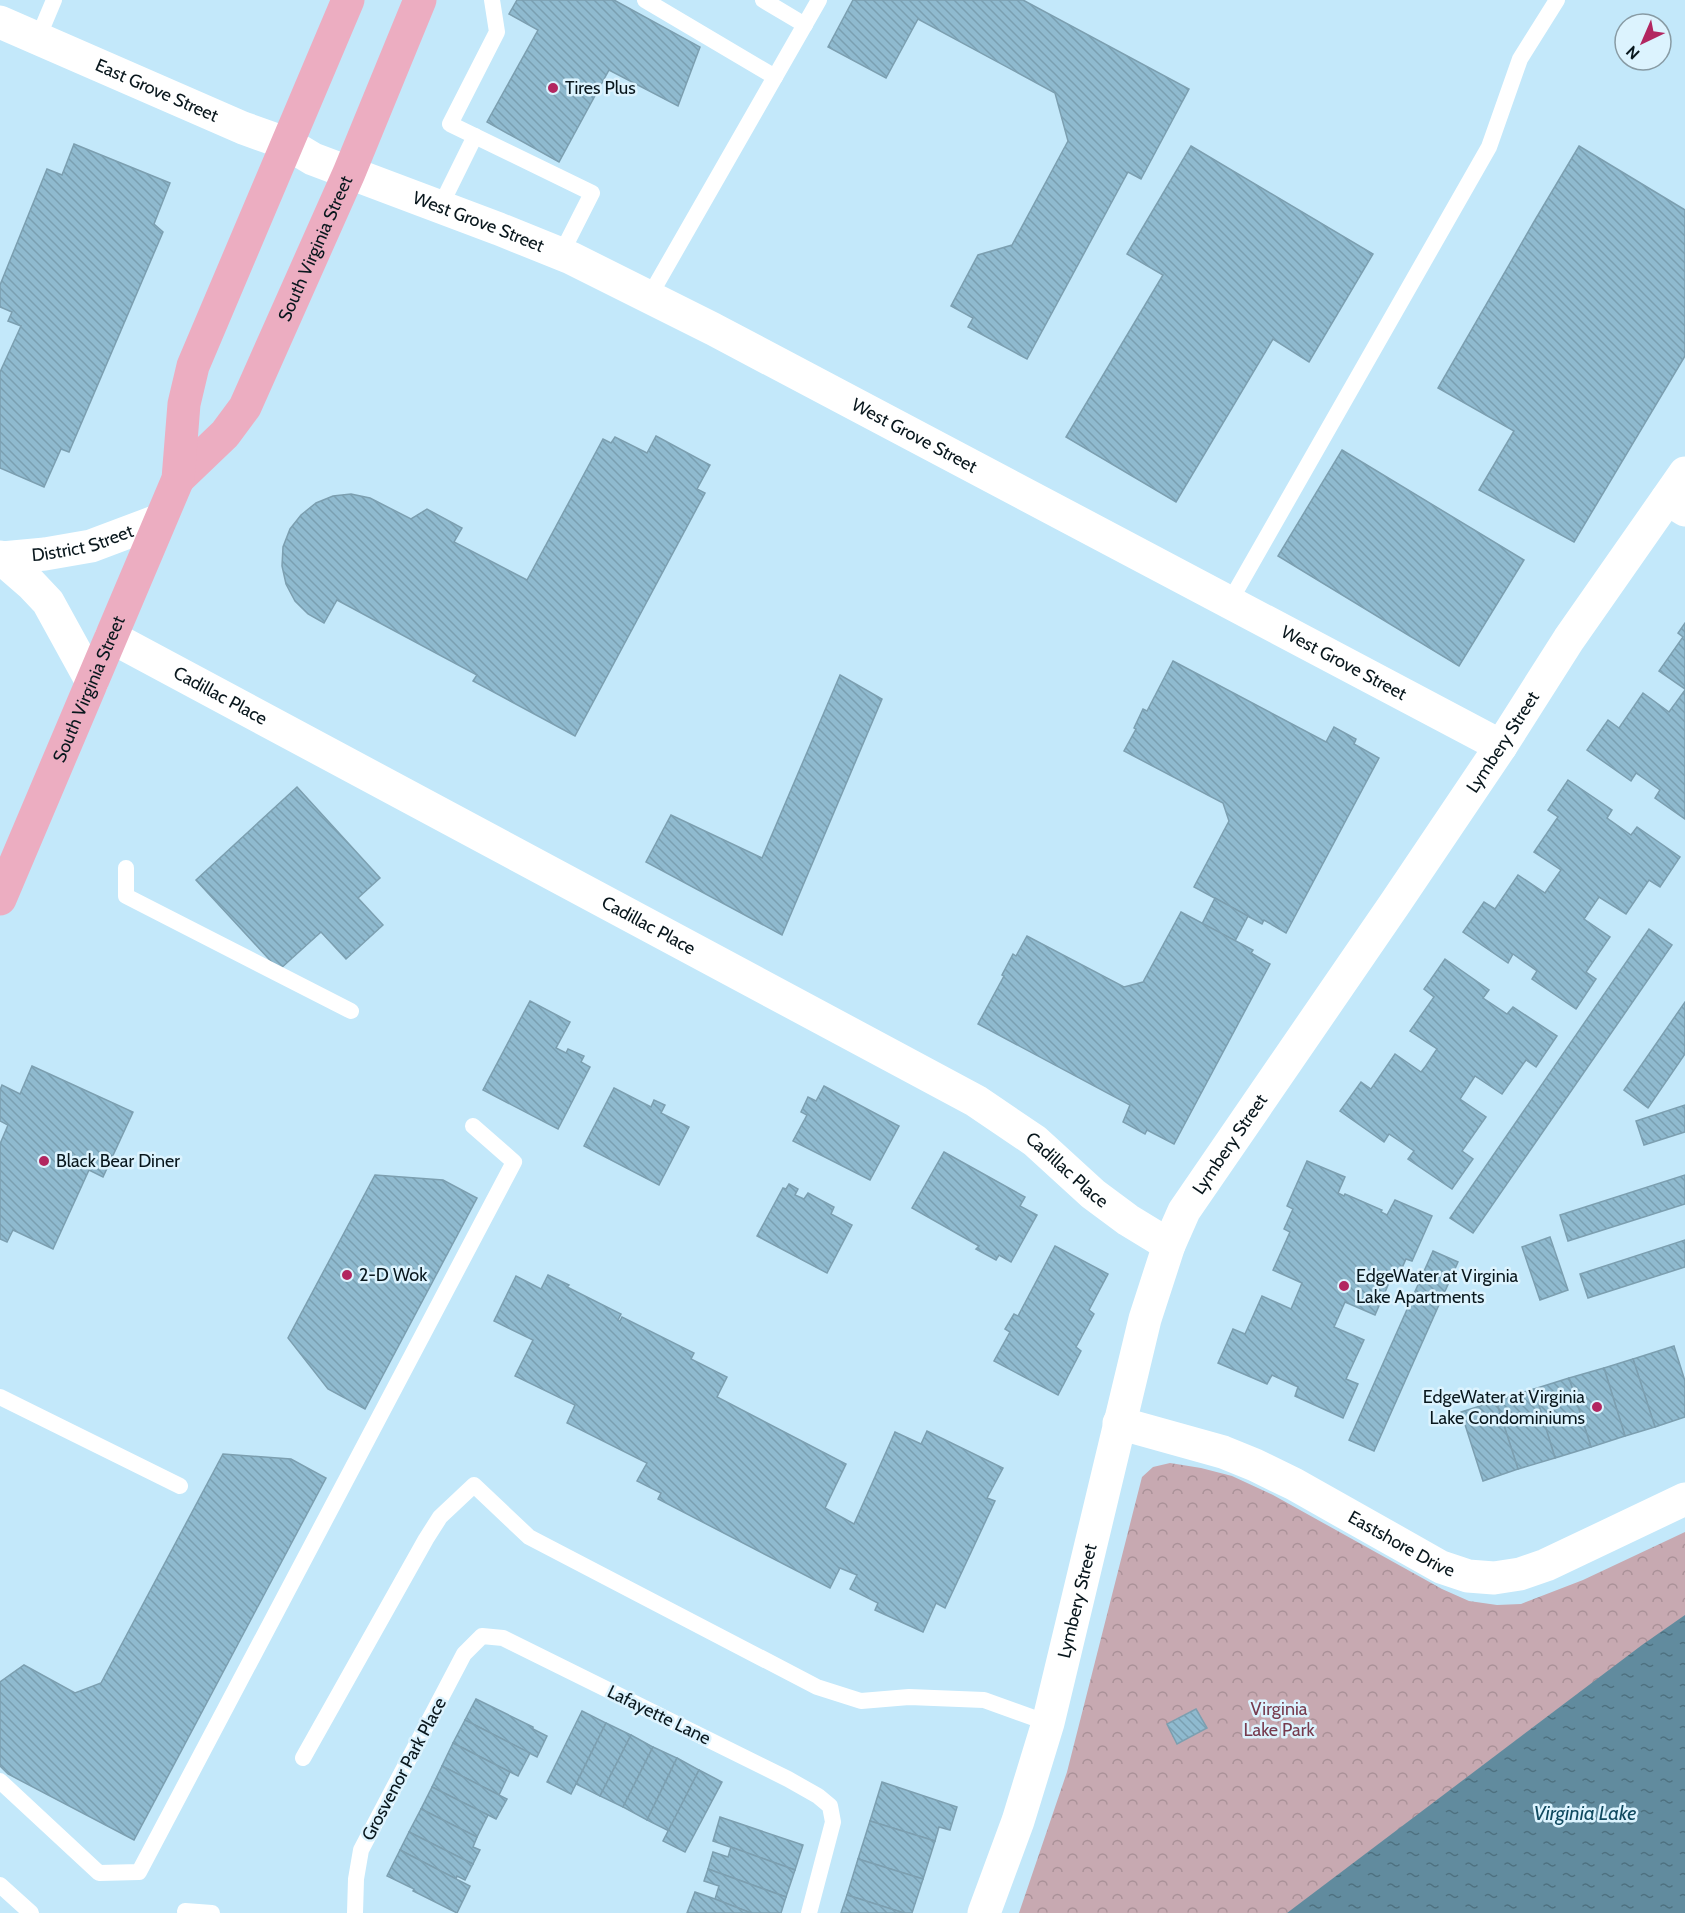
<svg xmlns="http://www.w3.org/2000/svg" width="1685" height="1913" font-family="Cabin,sans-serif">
  <defs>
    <pattern id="park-crowns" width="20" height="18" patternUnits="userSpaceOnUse" patternTransform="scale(1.5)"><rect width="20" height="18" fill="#c7a9b1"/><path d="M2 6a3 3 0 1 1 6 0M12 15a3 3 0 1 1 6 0" fill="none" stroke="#aa9198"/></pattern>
    <pattern id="water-ripples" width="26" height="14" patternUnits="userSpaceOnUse" patternTransform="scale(1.5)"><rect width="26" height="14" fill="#618b9e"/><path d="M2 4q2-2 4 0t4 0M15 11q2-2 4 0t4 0" fill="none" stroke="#4e7180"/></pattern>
    <pattern id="building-back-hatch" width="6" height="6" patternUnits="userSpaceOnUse" patternTransform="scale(1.5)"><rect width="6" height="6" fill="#8fbacf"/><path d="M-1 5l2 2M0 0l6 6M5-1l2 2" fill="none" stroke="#7a9fb1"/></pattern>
  </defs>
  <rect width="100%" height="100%" fill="#c3e8fa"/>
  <!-- park -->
  <path fill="url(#park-crowns)" d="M1170,1463L1201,1468L1232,1476L1273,1495L1442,1589L1469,1601L1497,1605L1521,1604L1583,1580L1685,1532V1913H1019L1067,1772L1142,1477L1153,1467Z"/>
  <!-- water -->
  <path fill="url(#water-ripples)" d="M1685,1615V1913H1287L1642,1645Z"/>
  <!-- building -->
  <g fill="url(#building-back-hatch)" stroke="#7c9fb0" stroke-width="1.5">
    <path d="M517,0H614L700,47L678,106L609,70L559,162L487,122L538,30L509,14Z"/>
    <path d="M853,0H1023L1189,89L1141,179L1128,172L1027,359L968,327L973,318L951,306L978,255L1012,245L1068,141L1055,93L918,19L886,78L828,47Z"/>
    <path d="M74,144L170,183L154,224L163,232L69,452L61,449L44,487L0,468V372L21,326L8,321L12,312L0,307V285L47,169L62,175Z"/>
    <path d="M1191,146L1373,254L1309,362L1273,339L1176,502L1066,437L1163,275L1127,254Z"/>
    <path d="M1579,146L1685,210V356L1574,542L1479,490L1514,431L1438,388L1535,220Z"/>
    <path d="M656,436L710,465L697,489L705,493L575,736L473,681L477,675L337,600L324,623L308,614L295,601L286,584L282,566L283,547L290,529L301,515L316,503L333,496L351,494L370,498L411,519L427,509L462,528L454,542L527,580L603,439L611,443L615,437L647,453Z"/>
    <path d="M1342,450L1524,560L1459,666L1278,556Z"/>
    <path d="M1685,623V689L1659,671L1683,637L1678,633Z"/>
    <path d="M1173,661L1326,742L1334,727L1356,739L1354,744L1379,758L1286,933L1264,920L1262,924L1194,887L1229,821L1223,803L1124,751L1136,729L1134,728L1143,709L1147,711Z"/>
    <path d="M840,675L882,699L782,935L646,862L671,815L762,858Z"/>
    <path d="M1685,690V819L1655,798L1660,790L1636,773L1631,781L1587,750L1608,720L1619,728L1643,693L1669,712Z"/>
    <path d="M1568,780L1612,810L1607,818L1631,835L1637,827L1680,857L1660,887L1649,880L1626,914L1599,897L1584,919L1610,937L1586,972L1596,979L1576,1009L1532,979L1537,971L1513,954L1508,963L1463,932L1484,902L1495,909L1518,875L1545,893L1549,887L1561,870L1534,852L1558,817L1548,810Z"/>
    <path d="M297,787L380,878L358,898L383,925L346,959L321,932L279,970L196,880Z"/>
    <path d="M1215,898L1248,916L1235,941L1202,924Z"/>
    <path d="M1181,912L1253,950L1251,953L1270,964L1174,1144L1147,1130L1145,1134L1123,1122L1130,1105L978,1024L1004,976L1002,975L1013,954L1016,956L1027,936L1124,987L1143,982Z"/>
    <path d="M1649,929L1672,945L1473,1233L1450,1218Z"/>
    <path d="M1445,959L1489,990L1483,998L1507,1014L1513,1007L1557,1036L1536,1067L1526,1060L1502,1094L1475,1076L1460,1099L1486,1117L1462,1151L1473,1159L1452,1189L1408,1159L1414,1151L1401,1142L1389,1134L1384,1142L1340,1111L1361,1082L1371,1089L1395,1054L1421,1072L1425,1067L1437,1049L1410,1031L1434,997L1424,989Z"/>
    <path d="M530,1001L570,1022L556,1048L566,1053L568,1049L584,1056L581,1062L590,1067L558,1129L483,1090Z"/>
    <path d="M1685,1002V1054L1648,1108L1624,1090Z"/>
    <path d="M32,1066L133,1112L103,1177L89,1170L53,1249L13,1230L7,1242L0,1239V1144L8,1125L0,1121V1090L2,1085L20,1094Z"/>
    <path d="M824,1086L899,1126L870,1180L793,1141L807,1115L801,1112L808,1097L816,1101Z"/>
    <path d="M614,1088L651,1107L654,1100L665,1105L661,1113L689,1127L659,1185L584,1146Z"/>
    <path d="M1685,1105V1132L1644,1145L1636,1121Z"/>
    <path d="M944,1152L1025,1197L1020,1206L1037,1215L1011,1262L999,1255L996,1260L976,1249L979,1246L912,1208Z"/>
    <path d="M1307,1161L1345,1177L1338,1193L1344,1196L1345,1194L1382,1210L1381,1212L1387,1215L1395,1200L1432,1216L1412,1261L1406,1259L1397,1279L1392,1276L1375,1315L1345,1302L1334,1327L1364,1340L1346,1379L1358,1384L1343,1418L1295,1396L1298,1387L1272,1375L1267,1384L1218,1363L1233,1329L1245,1334L1262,1296L1291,1309L1294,1302L1302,1283L1273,1270L1290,1232L1284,1229L1293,1209L1287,1206Z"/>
    <path d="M375,1175L443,1180L477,1198L365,1409L328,1389L288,1338Z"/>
    <path d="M1685,1175V1204L1568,1241L1560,1215Z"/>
    <path d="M789,1184L798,1189L795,1195L804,1199L808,1193L834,1207L831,1214L852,1225L827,1273L757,1236L783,1188L786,1189Z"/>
    <path d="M1550,1237L1568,1290L1540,1300L1522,1247Z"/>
    <path d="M1685,1240V1267L1588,1298L1580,1274Z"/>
    <path d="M1055,1246L1108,1274L1089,1310L1094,1314L1076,1347L1081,1351L1058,1395L994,1361L1010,1332L1005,1329L1014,1314L1018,1316Z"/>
    <path d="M1433,1251L1458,1262L1374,1451L1349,1440Z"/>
    <path d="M548,1275L569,1285L567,1287L621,1314L618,1320L620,1321L622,1317L694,1353L691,1359L727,1377L717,1397L846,1464L825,1508L854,1524L895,1432L921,1444L927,1431L1003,1468L987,1498L995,1501L945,1608L936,1603L923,1632L875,1610L878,1603L850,1589L857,1575L840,1568L830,1588L658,1499L661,1493L637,1481L647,1463L567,1423L575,1405L515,1376L533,1340L494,1321L516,1276L541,1289Z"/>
    <path d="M1674,1346L1685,1381V1417L1655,1427L1633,1359Z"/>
    <path d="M1633,1359L1655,1427L1625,1436L1604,1368Z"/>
    <path d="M1604,1368L1625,1436L1591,1447L1569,1378Z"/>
    <path d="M1569,1378L1591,1447L1555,1458L1534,1389Z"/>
    <path d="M1534,1389L1555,1458L1518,1469L1496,1401Z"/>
    <path d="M1496,1401L1518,1469L1483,1481L1461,1412Z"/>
    <path d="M223,1454L291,1459L326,1478L134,1840L8,1774L0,1766V1682L24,1665L75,1693L101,1683Z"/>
    <path d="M476,1699L533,1727V1729L547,1736L537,1757L465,1720Z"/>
    <path d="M1196,1709L1207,1728L1177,1744L1167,1724Z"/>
    <path d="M582,1711L606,1723L571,1794L547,1782Z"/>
    <path d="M465,1720L530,1753L518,1776L453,1743Z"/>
    <path d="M606,1723L631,1735L600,1796L576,1784Z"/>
    <path d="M631,1735L653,1747L623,1807L600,1796Z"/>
    <path d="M453,1743L510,1772L499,1795L442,1766Z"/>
    <path d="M653,1747L677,1758L647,1820L623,1807Z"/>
    <path d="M677,1758L699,1770L669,1831L647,1820Z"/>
    <path d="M442,1766L507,1799L496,1819L432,1787Z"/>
    <path d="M699,1770L722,1782L685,1852L663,1841Z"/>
    <path d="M882,1782L957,1807L950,1830L939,1827L935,1841L870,1821Z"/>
    <path d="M432,1787L488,1815L477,1837L421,1809Z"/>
    <path d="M421,1809L477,1837L473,1847L480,1850L473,1864L409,1832Z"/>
    <path d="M720,1817L803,1845L795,1870L713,1841Z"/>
    <path d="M870,1821L935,1841L923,1879L858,1859Z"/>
    <path d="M409,1832L473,1864L465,1880L457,1876L456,1879L400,1850Z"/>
    <path d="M731,1847L795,1870L786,1897L708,1869L713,1852L728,1857Z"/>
    <path d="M400,1850L470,1886L457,1913L413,1891L414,1889L387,1876Z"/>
    <path d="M858,1859L923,1879L912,1913H904L847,1895Z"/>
    <path d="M708,1869L786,1897L781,1913H751L715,1899L719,1886L704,1881Z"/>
    <path d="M695,1892L715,1899L751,1913H687Z"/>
    <path d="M847,1895L904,1913H841Z"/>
  </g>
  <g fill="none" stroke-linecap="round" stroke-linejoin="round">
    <!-- service -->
    <g stroke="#fff" stroke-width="16">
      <path d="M492,0L497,32L450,124L592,193L561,254"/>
      <path d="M645,0L775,77"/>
      <path d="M763,0L805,25"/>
      <path d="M38,38L54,0"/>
      <path d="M440,207L475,136"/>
      <path d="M649,297L819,0"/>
      <path d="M1229,603L1489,147L1520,59L1557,0"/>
      <path d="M126,868V896L351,1011"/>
      <path d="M0,1397L180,1486"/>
      <path d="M303,1758L426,1539L440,1517L474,1485L529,1537L817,1687L861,1701L909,1697L984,1700L1048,1723"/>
      <path d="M0,1781L99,1873L139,1872L514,1162L473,1126"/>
      <path d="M0,1885L31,1913"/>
      <path d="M185,1911L212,1913"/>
      <path d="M355,1913L356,1879L361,1850L464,1654L482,1636L503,1638L788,1779L818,1796L830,1806L833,1822L809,1913"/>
    </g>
    <!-- minor -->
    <g stroke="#fff" stroke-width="33">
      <path d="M1667,499L1685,510"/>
      <path d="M0,557L31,584L48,602L92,682"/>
      <path id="s1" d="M2,558L45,554L91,546L160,520"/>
      <path id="s2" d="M111,637L976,1101L1035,1141L1093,1194L1128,1220L1169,1245"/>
      <path id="s3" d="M1119,1423L1223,1452L1255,1465L1294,1484L1441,1567L1468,1576L1494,1578L1520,1574L1546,1565L1685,1499"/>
    </g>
    <!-- tertiary -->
    <g stroke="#fff" stroke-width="33">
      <path id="s4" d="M0,22L243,128L288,144L313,159L499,229L571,258L713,329L1501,746"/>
      <path id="s5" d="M984,1913L1018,1821L1048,1723L1145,1319L1169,1245L1184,1211L1396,902L1501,746L1569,639L1685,473"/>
    </g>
    <!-- primary -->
    <g stroke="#ecadc1" stroke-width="33">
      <path id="s6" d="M178,479L225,434L245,407L349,173L420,0"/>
      <path id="s7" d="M0,899L178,479L184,404L193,366L348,0"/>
    </g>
  </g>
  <!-- markers -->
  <g fill="#b22660" stroke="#dcf3fe" stroke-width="2">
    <circle cx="553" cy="88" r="6"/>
    <circle cx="44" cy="1161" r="6"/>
    <circle cx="347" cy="1275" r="6"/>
    <circle cx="1344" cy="1286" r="6"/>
    <circle cx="1597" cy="1407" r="6"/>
  </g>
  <g text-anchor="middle" stroke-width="5" stroke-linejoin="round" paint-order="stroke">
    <!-- poi labels -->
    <g font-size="18" fill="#09171d" stroke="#dcf3fe" text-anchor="start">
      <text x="565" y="94">Tires Plus</text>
      <text x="56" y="1167">Black Bear Diner</text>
      <text x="359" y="1281">2-D Wok</text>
      <text x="1356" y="1282">EdgeWater at Virginia<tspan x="1356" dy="21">Lake Apartments</tspan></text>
      <text x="1585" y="1403" text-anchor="end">EdgeWater at Virginia<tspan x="1585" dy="21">Lake Condominiums</tspan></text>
    </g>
    <!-- street labels -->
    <g font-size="18" fill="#09171d" stroke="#dcf3fe">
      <text dy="6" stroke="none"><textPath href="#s4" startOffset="171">East Grove Street</textPath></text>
      <text dy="6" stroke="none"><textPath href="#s4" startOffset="519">West Grove Street</textPath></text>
      <text dy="6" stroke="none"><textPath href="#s6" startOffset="272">South Virginia Street</textPath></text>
      <text dy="6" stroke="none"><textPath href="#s4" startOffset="1005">West Grove Street</textPath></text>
      <text dy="6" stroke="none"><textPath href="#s1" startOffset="82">District Street</textPath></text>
      <text dy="6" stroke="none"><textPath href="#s4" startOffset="1491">West Grove Street</textPath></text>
      <text dy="6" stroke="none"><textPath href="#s7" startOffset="228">South Virginia Street</textPath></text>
      <text dy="6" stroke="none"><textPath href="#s2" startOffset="124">Cadillac Place</textPath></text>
      <text dy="6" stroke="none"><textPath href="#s5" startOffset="1298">Lymbery Street</textPath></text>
      <text dy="6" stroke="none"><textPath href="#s2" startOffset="610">Cadillac Place</textPath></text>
      <text dy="6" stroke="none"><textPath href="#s5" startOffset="812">Lymbery Street</textPath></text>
      <text dy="6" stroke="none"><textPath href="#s2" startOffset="1096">Cadillac Place</textPath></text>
      <text dy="6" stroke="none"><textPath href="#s3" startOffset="309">Eastshore Drive</textPath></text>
      <text dy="6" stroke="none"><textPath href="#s5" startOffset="326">Lymbery Street</textPath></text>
      <text transform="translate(659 1715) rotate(26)" y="6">Lafayette Lane</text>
      <text transform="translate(404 1769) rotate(-62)" y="6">Grosvenor Park Place</text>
    </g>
    <!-- park labels -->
    <g font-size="18" fill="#763b4e" stroke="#dcf3fe">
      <text x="1279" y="1715">Virginia<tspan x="1279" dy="21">Lake Park</tspan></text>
    </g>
    <!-- water labels -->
    <g font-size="20" font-style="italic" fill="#0f495f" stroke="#dcf3fe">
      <text x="1585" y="1820">Virginia Lake</text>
    </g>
  </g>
  <!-- north arrow -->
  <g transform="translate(1643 42) rotate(224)"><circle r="28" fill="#dcf3fe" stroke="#889ba4" stroke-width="1.5"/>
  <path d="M0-4.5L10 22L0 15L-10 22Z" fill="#b22660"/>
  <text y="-9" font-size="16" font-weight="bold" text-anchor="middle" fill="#09171d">N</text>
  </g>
</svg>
